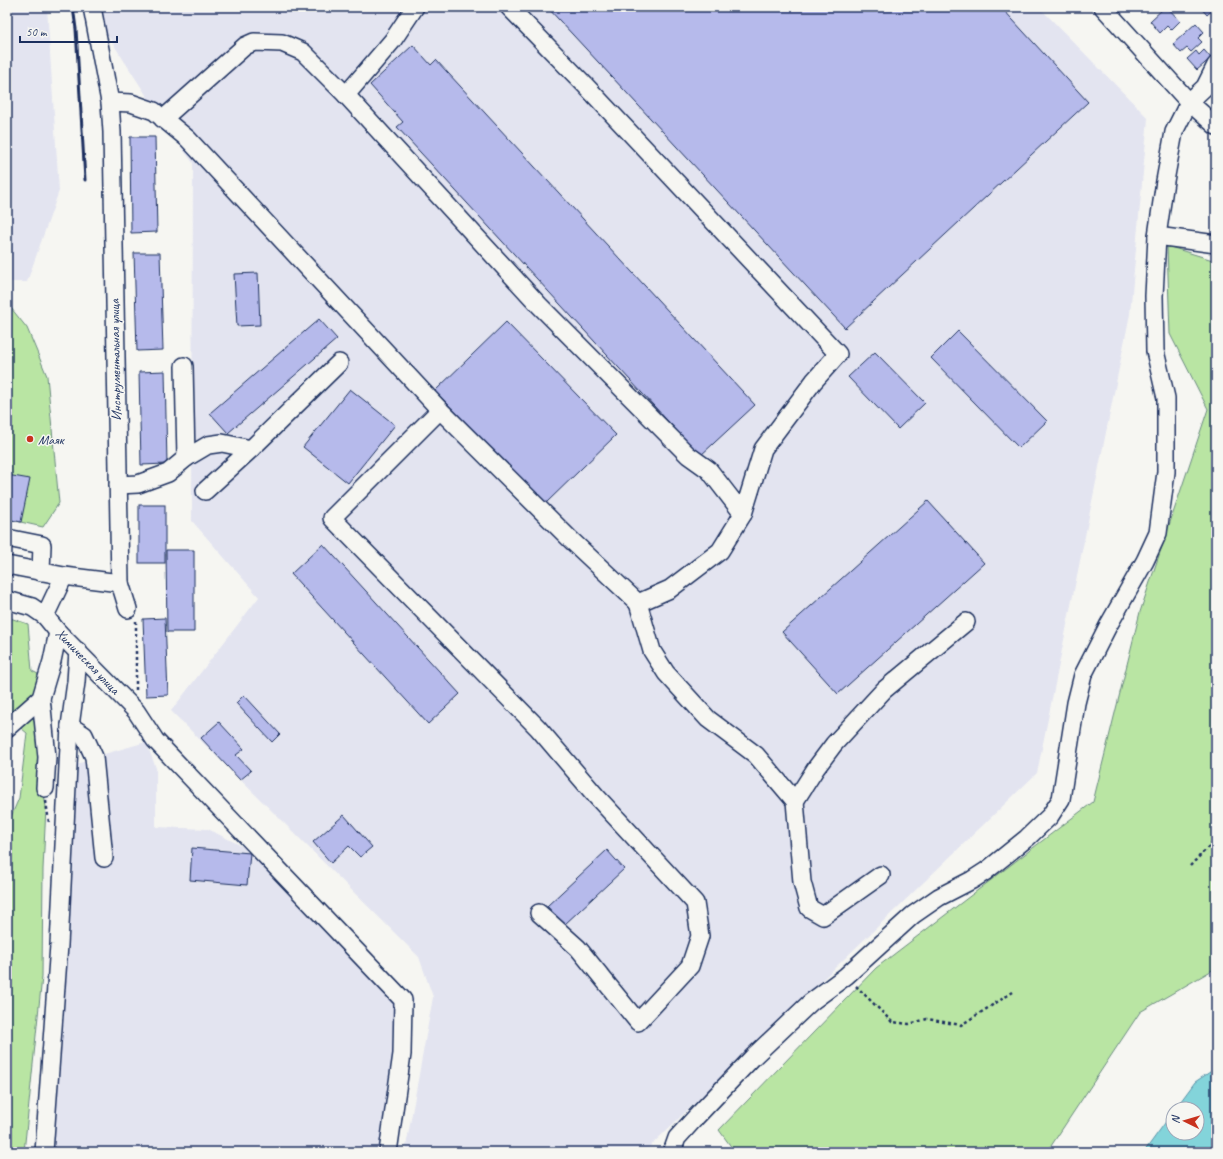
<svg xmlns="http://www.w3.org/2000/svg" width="1223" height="1159" font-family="Caveat,sans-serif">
  <rect width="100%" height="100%" fill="#f6f6f2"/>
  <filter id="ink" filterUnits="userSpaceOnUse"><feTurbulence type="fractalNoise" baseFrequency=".025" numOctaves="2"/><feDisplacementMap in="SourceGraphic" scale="8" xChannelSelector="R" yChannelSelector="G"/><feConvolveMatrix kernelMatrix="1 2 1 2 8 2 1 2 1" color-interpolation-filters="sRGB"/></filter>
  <g filter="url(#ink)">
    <!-- built -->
    <g fill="#e3e4f0">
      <path d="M7,7H47L59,191L27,282H7Z"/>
      <path d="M98,7H1039L1148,118L1130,314L1037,773L644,1152H405L433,997L419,957L171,711L259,597L192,521L193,163L170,132L101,25Z"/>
      <path d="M146,742L156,768V827L208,829L294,872L414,999L394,1152H49L76,765L94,757Z"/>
    </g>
    <!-- green -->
    <g fill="#b9e5a3" stroke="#6a8a80">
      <path d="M1167,246L1216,261V968L1140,1012L1047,1152H735L719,1130L876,968L1093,802L1140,612L1208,409L1170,334Z"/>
      <path d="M7,303L27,328L47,376L59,503L43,527L7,519Z"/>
      <path d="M7,617L28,624L32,671L38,674L36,739L46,807L43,869L42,977L24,1152H7V826L19,798L27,733L7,717Z"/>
    </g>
    <!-- water -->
    <path fill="#83d4da" stroke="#5992a8" d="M1216,1068V1152H1144L1173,1112V1133H1197V1109H1175L1195,1082Z"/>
    <!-- building -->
    <g fill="#b6baeb" stroke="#1b2f5e">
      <path d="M547,7H1001L1088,102L845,328Z"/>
      <path d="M1165,7H1167L1180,21L1171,30L1167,26L1160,33L1150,21Z"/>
      <path d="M1200,7H1216L1207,15Z"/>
      <path d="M1196,23L1204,32L1198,38L1202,42L1191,52L1187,48L1181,53L1173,44Z"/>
      <path d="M413,45L431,65L436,60L755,405L700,456L397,127L403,122L370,85Z"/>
      <path d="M1204,50L1211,58L1197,70L1187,59L1196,51L1199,55Z"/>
      <path d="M130,137H155L157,232L131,233Z"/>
      <path d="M134,253H160L163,350L137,351Z"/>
      <path d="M258,273L260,325L237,326L234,274Z"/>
      <path d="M319,319L337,339L228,433L210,413Z"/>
      <path d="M506,322L616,435L545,504L435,391Z"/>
      <path d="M958,331L1047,421L1019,448L931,358Z"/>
      <path d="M875,352L925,403L898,429L848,377Z"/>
      <path d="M165,371L167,464L141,465L139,372Z"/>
      <path d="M350,389L395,425L348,483L303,447Z"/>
      <path d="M7,475L30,479L21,522L7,519Z"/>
      <path d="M928,501L984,563L838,694L782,632Z"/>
      <rect x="139" y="505" width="26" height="58"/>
      <path d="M323,544L460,694L428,724L291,574Z"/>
      <path d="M166,550H194V632H167Z"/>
      <path d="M165,618L168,695L146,696L143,619Z"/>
      <path d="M244,695L280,734L272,742L236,703Z"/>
      <path d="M219,722L244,749L236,755L251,771L240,780L201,738Z"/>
      <path d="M344,815L372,847L360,857L349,846L331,863L313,842Z"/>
      <path d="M192,848L250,853L247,885L190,880Z"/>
      <path d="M607,850L624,869L564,925L547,906Z"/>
    </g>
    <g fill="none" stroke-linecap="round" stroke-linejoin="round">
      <defs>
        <g id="minor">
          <path d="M92,7L110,102L112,132L120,583L128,609"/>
          <path d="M415,7L393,40L346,95L539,305L688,455L709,470L743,514"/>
          <path d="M1103,7L1189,102L1216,126"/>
          <path d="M110,102L131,103L154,111L188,139L440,410L332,518L538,728L596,796L695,903L700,936L690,966L638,1022L578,948L539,913"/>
          <path d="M163,119L245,46L254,42L282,43L303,52L346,95"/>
          <path d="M1157,236L1216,244"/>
          <path d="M440,410L571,540L638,603L670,589L720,551L743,514L763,449L814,381L838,354L585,85L509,7"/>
          <path d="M186,458L208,445L222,443L251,449"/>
          <path d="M118,485L138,484L168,473L186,458L184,366"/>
          <path d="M205,491L251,449L339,363"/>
          <path d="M7,538L42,545L41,572"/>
          <path d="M7,565L64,576L120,583"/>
          <path d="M7,600L32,607L45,616L58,632L136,711L155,740L403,1000L402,1054L388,1152"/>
          <path d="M638,603L652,651L666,673L708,719L756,755L795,801L802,882L809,908L823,916L881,875"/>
          <path d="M45,616L64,576"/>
          <path d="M41,698L47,757L45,788"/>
          <path d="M70,726L84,735L94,757L104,858"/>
          <path d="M7,728L41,698L52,661L58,632"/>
          <path d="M795,801L816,768L834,744L884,690L966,622"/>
          <path d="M44,1152L59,945L70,726L76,682L78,651"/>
          <path d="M672,1152L677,1138L696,1117L754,1056L811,1002L846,976L913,915L939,897L972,880L986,871L1027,838L1050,816L1061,799L1076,703L1083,675L1108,626L1145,561L1158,533L1166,472V398L1155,351L1154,296L1157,236L1165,181L1174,132L1189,102L1205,87L1216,65"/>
        </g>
      </defs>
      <!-- minor casing -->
      <use href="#minor" stroke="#1b2f5e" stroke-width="20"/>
      <!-- path -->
      <g stroke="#1b2f5e" stroke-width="2.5" stroke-dasharray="3 3" stroke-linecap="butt">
        <path d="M136,621V690"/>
        <path d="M46,801L49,823"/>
        <path d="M1190,866L1216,839"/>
        <path d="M856,986L892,1022L909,1024L927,1019L961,1025L1013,992"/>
      </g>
      <!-- minor -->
      <use href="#minor" stroke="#f6f6f2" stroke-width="17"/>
      <!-- rail -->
      <path stroke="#1b2f5e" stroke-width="3" d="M73,7L76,29L85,180"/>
    </g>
  </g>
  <!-- markers -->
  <circle fill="#c8321e" stroke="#f6f6f2" stroke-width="1.5" cx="30" cy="439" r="4"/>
  <g text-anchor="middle" stroke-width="3" stroke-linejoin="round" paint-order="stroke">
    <!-- street labels -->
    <g font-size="14" fill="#1b2f5e" stroke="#f6f6f2">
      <text transform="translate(115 360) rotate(-91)" y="5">Инструментальная улица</text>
      <text transform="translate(88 661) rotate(46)" y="5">Химическая улица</text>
    </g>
    <!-- poi labels -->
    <g font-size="14" fill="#1b2f5e" stroke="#f6f6f2" text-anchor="start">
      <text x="38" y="444">Маяк</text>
    </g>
  </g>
  <!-- margin -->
  <rect width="1223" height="1159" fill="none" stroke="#f6f6f2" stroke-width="24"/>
  <rect x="12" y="12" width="1199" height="1135" fill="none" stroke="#1b2f5e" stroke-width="1.5" filter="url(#ink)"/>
  <!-- north arrow -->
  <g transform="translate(1185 1121) rotate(275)"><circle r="19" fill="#f6f6f2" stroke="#9ea6b7"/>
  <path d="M0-3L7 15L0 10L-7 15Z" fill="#c8321e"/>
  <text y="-6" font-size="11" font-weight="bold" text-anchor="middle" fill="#1b2f5e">N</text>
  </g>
  <!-- scale -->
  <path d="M20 36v6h97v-6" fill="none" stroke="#1b2f5e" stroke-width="2"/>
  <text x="26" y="36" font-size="12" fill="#1b2f5e" stroke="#f6f6f2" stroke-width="3" paint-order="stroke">50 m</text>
</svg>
